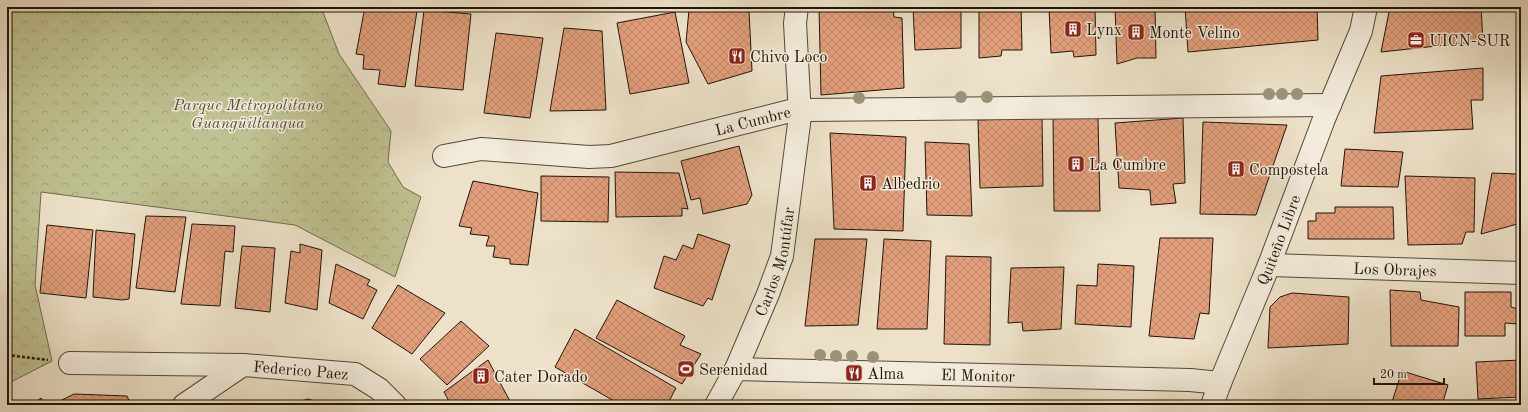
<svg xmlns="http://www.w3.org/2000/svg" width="1528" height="412" font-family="'Old Standard TT',serif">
  <defs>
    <pattern id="forest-crowns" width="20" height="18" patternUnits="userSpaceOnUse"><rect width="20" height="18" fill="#bfc191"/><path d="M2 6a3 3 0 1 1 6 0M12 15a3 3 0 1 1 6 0" fill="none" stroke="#a4a57c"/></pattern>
    <pattern id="building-cross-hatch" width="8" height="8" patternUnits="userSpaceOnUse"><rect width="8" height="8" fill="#e29f7b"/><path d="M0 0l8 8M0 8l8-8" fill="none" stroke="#c28869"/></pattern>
  </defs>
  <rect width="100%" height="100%" fill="#ede2c9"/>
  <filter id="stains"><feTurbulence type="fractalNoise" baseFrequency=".005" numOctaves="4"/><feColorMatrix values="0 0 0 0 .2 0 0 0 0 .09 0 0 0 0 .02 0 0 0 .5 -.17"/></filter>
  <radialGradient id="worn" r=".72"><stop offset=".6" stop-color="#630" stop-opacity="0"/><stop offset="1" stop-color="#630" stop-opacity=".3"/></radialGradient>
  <!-- forest -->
  <path fill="url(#forest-crowns)" stroke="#706b4c" d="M7,7H321L339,54L391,131L388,162L403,187L421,197L395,277L295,225L41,192L35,285L52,361L7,384Z"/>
  <!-- building -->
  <g fill="url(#building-cross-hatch)" stroke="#201507">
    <path d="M365,7H396L417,11L405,87L378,84L380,70L363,69L364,55L356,54Z"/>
    <path d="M819,7H893L894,17L902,18L904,88L821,95Z"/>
    <path d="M913,7H961V48L915,50Z"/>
    <path d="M979,7H1021L1022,50H1002L1001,56L979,58Z"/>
    <path d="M1049,7H1095L1096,55L1074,57L1073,51L1051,53Z"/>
    <path d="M1115,7H1155L1156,58H1137L1117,64Z"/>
    <path d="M1185,7H1317L1318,40L1188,52Z"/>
    <path d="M1390,7H1481L1483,41L1381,52Z"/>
    <path d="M424,10L471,14L463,90L415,86Z"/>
    <path d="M689,10L749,11L752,71L708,84L686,42Z"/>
    <path d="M675,12L689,83L630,94L617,23Z"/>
    <path d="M564,28L602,31L606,110L550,111Z"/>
    <path d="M496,33L543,38L530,118L484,113Z"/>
    <path d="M1483,68V100H1471L1473,129L1374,133L1381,76Z"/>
    <path d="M1042,118L1043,186L980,188L978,120Z"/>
    <path d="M1053,118H1098L1100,211H1054Z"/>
    <path d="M1183,118L1185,183L1173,184L1176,203L1151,205L1150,190L1119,188L1115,123Z"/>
    <path d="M1203,122L1287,125L1256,215L1200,214Z"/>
    <path d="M830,133L906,137L903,231L834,229Z"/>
    <path d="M925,142L969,144L972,216L927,215Z"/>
    <path d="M739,146L752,195L747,204L703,214L700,198L691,200L681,161Z"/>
    <path d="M1345,149L1403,152L1398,187L1341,186Z"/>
    <path d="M1521,156V223L1481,234L1492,173L1517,174Z"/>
    <path d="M615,172L679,173L688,209L682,208V216L616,217Z"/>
    <path d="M541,176L609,177L608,222L541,221Z"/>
    <path d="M1405,176L1475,178L1474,232H1466L1462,244L1408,245Z"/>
    <path d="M473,181L538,193L528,265L510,264V259L493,257L495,246H486L489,236L470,234L472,228L459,226Z"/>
    <path d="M1335,207H1393L1394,239H1308V221H1316V213H1335Z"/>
    <path d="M146,216L186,217L175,292L136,288Z"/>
    <path d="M192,224L235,226L233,252L225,251L220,306L181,304Z"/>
    <path d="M47,225L93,230L86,298L40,293Z"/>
    <path d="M96,230L135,234L129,299L122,300L93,297Z"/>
    <path d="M698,234L730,245L712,300L708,298L703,306L654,288L664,256L676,260L683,245L693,249Z"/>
    <path d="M1160,238H1213L1209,314L1200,313L1194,339L1149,336Z"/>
    <path d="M815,239H867L858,325L805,326Z"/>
    <path d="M884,239L931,241L927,329H877Z"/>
    <path d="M300,244L322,250L317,310L285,303L291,251L300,253Z"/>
    <path d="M242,246L275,248L270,312L235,308Z"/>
    <path d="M946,256L991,257L990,345L944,344Z"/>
    <path d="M336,264L370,280L367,285L377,290L363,319L329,303Z"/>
    <path d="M1098,264L1134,266L1131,327L1075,324L1077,285L1097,286Z"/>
    <path d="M1064,267L1061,329L1023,331L1022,322L1008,323L1011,268Z"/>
    <path d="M398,285L445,313L412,354L372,328Z"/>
    <path d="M1390,290L1420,292L1421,300L1459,307L1458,346H1391Z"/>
    <path d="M1465,292H1511V307L1518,309V324L1505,323V336H1465Z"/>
    <path d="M1292,293L1349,297L1348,344L1268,348L1270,307L1280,297Z"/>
    <path d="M617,300L685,336L680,345L701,354L682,384L596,338Z"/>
    <path d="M461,321L489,346L447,385L420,359Z"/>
    <path d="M575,329L676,388L667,405H621L555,367Z"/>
    <path d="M488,360L512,405H451L444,392Z"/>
    <path d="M1521,360V397L1478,399L1476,362Z"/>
    <path d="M1402,371L1448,385L1442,405H1391Z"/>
    <path d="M74,394L127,396L131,405H63L60,401Z"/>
    <path d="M41,398L46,405H32Z"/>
    <path d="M308,399L328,405H288Z"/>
  </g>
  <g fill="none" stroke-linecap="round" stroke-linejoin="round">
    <defs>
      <g id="minor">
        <path id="s1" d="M444,156L481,149L589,157L611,156L798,109L806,110L1330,105"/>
        <path id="s2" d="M1269,265L1521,273"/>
        <path id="s3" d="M70,363L243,365L355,374L379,389L395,405"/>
        <path id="s4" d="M736,369L1190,380L1220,383"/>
        <path d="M184,405L243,365"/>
        <path id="s5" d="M716,405L736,369L768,294L782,256L800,116L795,23L797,7"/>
        <path id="s6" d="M1212,405L1220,383L1269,265L1324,119L1361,31L1366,7"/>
      </g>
    </defs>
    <!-- minor casing -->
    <use href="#minor" stroke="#534838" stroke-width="24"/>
    <!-- path -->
    <path stroke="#201507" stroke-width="2.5" stroke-dasharray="3 2" stroke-linecap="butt" d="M7,355L48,360"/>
    <!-- minor -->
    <use href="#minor" stroke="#f3ecdc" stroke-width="22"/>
  </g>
  <!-- trees -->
  <g fill="#9b9279">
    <circle cx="1269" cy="94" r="6"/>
    <circle cx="1282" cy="94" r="6"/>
    <circle cx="1297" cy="94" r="6"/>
    <circle cx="961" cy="97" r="6"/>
    <circle cx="987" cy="97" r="6"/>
    <circle cx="859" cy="98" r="6"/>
    <circle cx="820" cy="355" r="6"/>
    <circle cx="836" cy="356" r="6"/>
    <circle cx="852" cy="356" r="6"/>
    <circle cx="873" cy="357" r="6"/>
  </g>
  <!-- icons -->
  <defs>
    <symbol id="building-square" viewBox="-11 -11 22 22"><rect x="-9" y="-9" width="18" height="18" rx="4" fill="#8f2418" stroke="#f3ecdc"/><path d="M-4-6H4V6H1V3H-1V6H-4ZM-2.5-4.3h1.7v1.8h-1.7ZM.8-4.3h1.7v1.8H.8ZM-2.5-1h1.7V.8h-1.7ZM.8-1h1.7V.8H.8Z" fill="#fff"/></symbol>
    <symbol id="office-square" viewBox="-11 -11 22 22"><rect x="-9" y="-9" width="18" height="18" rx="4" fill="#8f2418" stroke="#f3ecdc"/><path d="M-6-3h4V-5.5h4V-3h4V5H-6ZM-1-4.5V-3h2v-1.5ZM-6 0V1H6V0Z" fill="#fff"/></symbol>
    <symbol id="restaurant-square" viewBox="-11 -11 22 22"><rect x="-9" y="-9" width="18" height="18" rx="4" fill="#8f2418" stroke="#f3ecdc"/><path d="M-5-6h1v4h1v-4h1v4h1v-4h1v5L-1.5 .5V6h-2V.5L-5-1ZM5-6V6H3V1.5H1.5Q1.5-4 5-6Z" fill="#fff"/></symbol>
    <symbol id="stadium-square" viewBox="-11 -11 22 22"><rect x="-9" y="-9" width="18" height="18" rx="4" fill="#8f2418" stroke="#f3ecdc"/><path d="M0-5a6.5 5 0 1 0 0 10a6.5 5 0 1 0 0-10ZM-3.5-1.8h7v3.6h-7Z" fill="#fff"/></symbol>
  </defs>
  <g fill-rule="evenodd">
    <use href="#building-square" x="1063" y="19" width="20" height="20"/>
    <use href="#building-square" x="1126" y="22" width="20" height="20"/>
    <use href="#office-square" x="1406" y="30" width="20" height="20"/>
    <use href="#restaurant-square" x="727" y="46" width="20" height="20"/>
    <use href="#building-square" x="1066" y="154" width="20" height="20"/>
    <use href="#building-square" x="1226" y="159" width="20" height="20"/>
    <use href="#building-square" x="858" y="173" width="20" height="20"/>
    <use href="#stadium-square" x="676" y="359" width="20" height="20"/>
    <use href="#restaurant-square" x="844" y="363" width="20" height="20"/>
    <use href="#building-square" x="471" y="366" width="20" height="20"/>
  </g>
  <g text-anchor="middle" stroke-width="3" stroke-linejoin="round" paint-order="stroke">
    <!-- poi labels -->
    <g font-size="16" fill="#201507" stroke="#f3ecdc" text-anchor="start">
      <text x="1086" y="35">Lynx</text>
      <text x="1149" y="38">Monte Velino</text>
      <text x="1429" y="46">UICN-SUR</text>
      <text x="750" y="62">Chivo Loco</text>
      <text x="1089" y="170">La Cumbre</text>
      <text x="1249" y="175">Compostela</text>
      <text x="881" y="189">Albedrio</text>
      <text x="699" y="375">Serenidad</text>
      <text x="867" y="379">Alma</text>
      <text x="494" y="382">Cater Dorado</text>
    </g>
    <!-- park labels -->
    <g font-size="16" font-style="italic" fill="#585137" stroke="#f3ecdc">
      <text x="248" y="110">Parque Metropolitano<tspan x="248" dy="18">Guangüiltangua</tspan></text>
    </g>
    <!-- street labels -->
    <g font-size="16" fill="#201507" stroke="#f3ecdc">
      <text dy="6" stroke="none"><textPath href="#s1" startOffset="314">La Cumbre</textPath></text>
      <text dy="6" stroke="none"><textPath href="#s6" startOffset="178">Quiteño Libre</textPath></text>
      <text dy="6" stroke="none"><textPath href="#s5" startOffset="156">Carlos Montúfar</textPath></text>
      <text dy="6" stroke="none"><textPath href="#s2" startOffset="126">Los Obrajes</textPath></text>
      <text dy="6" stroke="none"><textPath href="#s3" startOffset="231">Federico Paez</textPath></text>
      <text dy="6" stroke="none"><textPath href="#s4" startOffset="242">El Monitor</textPath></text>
    </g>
  </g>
  <!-- margin -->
  <rect width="1528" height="412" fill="none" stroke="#ede2c9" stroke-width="24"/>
  <rect x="8" y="8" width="1512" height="396" fill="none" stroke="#201507" stroke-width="2"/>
  <rect x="12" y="12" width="1504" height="388" fill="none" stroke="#201507"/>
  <!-- scale -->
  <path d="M1374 378v6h70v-6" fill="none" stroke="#201507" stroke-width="2"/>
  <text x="1380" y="378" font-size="12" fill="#201507" stroke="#f3ecdc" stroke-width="3" paint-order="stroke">20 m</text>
  <rect width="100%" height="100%" filter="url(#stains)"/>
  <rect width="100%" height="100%" fill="url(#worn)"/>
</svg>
